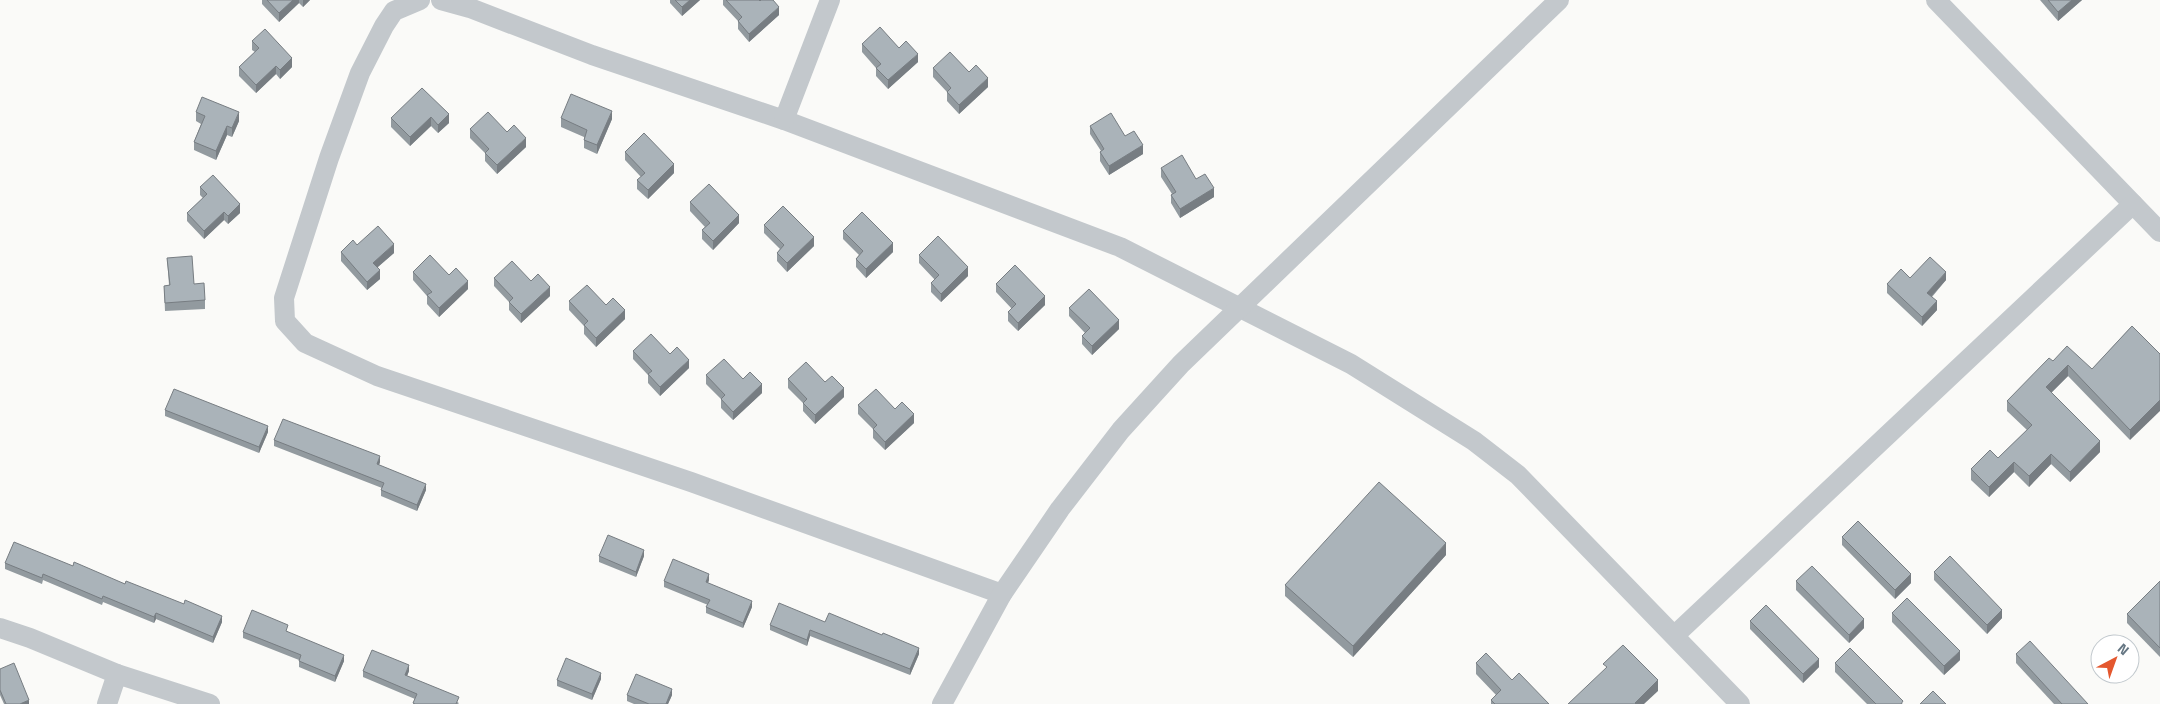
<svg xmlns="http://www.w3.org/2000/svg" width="2160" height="704" font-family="'Titillium Web',sans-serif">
  <rect width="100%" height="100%" fill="#fafaf8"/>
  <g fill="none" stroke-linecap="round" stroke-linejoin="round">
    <!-- street -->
    <g stroke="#c3c8cc" stroke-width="20">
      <path d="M420,0L394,11L384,26L360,73L329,158L284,298L285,321L305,343L377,376L691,482L1002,594"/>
      <path d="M441,0L470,8L592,55L784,120L1120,247L1351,364L1474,441L1518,475L1740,704"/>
      <path d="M1936,0L2160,232"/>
      <path d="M784,120L830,0"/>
      <path d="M0,628L30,638L117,674"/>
      <path d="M1675,635L2133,204"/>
      <path d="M107,704L117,674L210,704"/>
      <path d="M942,704L1002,594L1060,509L1121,430L1181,364L1559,0"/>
    </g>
  </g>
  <!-- wall -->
  <g fill="#929a9f">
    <path d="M262,0H310L303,7L299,3L279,22L262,4Z"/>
    <path d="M670,0H700L682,16L670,3Z"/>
    <path d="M723,0H759L779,15L749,42L738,29V21L723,5Z"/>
    <path d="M2040,0H2082L2058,21Z"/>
    <path d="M252,41L292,67L280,79L276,74L256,93L239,76V67L255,52L252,50Z"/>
    <path d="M862,44L899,48L918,62L888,89L876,76V68L862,52Z"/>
    <path d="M933,68L969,72L988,87L959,114L947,101V92L933,77Z"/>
    <path d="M196,112L239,121L232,137L227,135L216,160L194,150V142L201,124L196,121Z"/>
    <path d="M449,114V123L438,133L431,126L410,146L391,127V118Z"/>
    <path d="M561,118L612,119L597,154L584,148V137L561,127Z"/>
    <path d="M1090,126L1125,136L1143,154L1109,175L1100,161V152L1101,151L1090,134Z"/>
    <path d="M470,129L507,132L526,147L497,174L485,161V153L470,138Z"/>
    <path d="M625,152L674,173L648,199L637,189V180L641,177L625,160Z"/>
    <path d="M1161,168L1196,179L1214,197L1180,218L1171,203V195L1172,194L1161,177Z"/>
    <path d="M200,187L240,213L228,224L224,220L204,239L187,221V213L203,198L200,195Z"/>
    <path d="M690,202L739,223L713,250L702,239V230L705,227L690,211Z"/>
    <path d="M764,225L814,246L787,272L777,261V253L780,249L764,233Z"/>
    <path d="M843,231L893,252L866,278L856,267V259L859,255L843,239Z"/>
    <path d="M357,245L394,253L378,267L380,279L367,290L341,261V252Z"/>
    <path d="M919,255L968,276L941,302L931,292V283L935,280L919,263Z"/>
    <path d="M167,258L205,300V309L165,311L164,286L169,285Z"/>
    <path d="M413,272L449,275L468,289L439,317L427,304V296L413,280Z"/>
    <path d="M494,278L531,281L550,296L521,323L509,310V302L494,286Z"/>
    <path d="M1910,278L1946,280L1932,297L1937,310L1922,326L1887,293V284Z"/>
    <path d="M996,284L1045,305L1018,331L1008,321V312L1012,309L996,292Z"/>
    <path d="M569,301L606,305L625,319L596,347L584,334V326L569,310Z"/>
    <path d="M1069,308L1119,329L1092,355L1082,344V336L1085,333L1069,316Z"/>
    <path d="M2132,326L2130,440L2068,376L2051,393L2100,452L2070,482L2051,464L2029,487L2014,472L1989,497L1971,480V469L1998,458L2027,430L2007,411V401L2053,361L2092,369Z"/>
    <path d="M633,351L670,354L689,368L660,396L648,383V375L633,359Z"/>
    <path d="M706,375L743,379L762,393L733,420L721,408V399L706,384Z"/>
    <path d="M788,379L825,382L844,397L815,424L803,411V403L788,388Z"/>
    <path d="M858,405L895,409L914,423L885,450L873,438V429L858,414Z"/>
    <path d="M165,410L268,432L259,453L165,416Z"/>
    <path d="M274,440L380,462L379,465L426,490L417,511L381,496V490L382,488L274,446Z"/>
    <path d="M1842,537L1911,583L1895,599L1842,545Z"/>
    <path d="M1446,555L1353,657L1285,596V585Z"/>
    <path d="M599,556H644L636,577L599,562Z"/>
    <path d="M5,563L73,566L125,584L222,622L213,643L156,619L154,623L103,602L102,605L43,580L42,584L5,569Z"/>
    <path d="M1934,572L2002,618L1987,634L1934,580Z"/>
    <path d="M709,580L708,583L752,607L743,628L706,613V607L708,605L664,587V581Z"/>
    <path d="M1796,581L1864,628L1849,643L1796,590Z"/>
    <path d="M2160,581V657L2127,623V614Z"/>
    <path d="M1892,613L1960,660L1944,675L1892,622Z"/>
    <path d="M1750,621L1819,667L1803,683L1750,629Z"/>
    <path d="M825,622L919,654L910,675L810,636L807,646L770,630V625Z"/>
    <path d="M288,631V632L344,661L335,682L299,667V660L243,638V632Z"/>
    <path d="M2016,654L2088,704H2054L2016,663Z"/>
    <path d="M1476,663L1549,704H1491V700L1496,695L1476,674Z"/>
    <path d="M1835,663L1903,704H1867L1835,672Z"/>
    <path d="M0,669L29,704H4L0,695Z"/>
    <path d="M363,671H409L407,676L459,703L458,704H413L415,699L363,677Z"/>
    <path d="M601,679L592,700L557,686V680Z"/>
    <path d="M627,695H672L668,704H634L627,701Z"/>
  </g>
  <!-- shaded-wall -->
  <g fill="#777d82">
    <path d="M293,0H299V3L279,22V13Z"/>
    <path d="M303,0H310L303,7Z"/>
    <path d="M690,0H700L682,16V7Z"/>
    <path d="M2072,0H2082L2058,21V12Z"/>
    <path d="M779,7V15L749,42V34Z"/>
    <path d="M918,54V62L888,89V80Z"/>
    <path d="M292,58V67L280,79V70Z"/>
    <path d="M276,66V74L256,93V85Z"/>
    <path d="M988,78V87L959,114V105Z"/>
    <path d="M612,111V119L597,154V145Z"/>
    <path d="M239,112V121L232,137V128Z"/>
    <path d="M449,114V123L438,133V125Z"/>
    <path d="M431,117V126L410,146V137Z"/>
    <path d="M227,126V135L216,160V151Z"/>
    <path d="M526,138V147L497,174V165Z"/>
    <path d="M1143,145V154L1109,175V166Z"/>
    <path d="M674,164V173L648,199V190Z"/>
    <path d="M1214,188V197L1180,218V209Z"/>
    <path d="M240,204V213L228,224V216Z"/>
    <path d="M224,212V220L204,239V231Z"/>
    <path d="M739,215V223L713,250V241Z"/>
    <path d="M814,237V246L787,272V263Z"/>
    <path d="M893,243V252L866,278V269Z"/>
    <path d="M394,244V253L373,271V263Z"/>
    <path d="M968,267V276L941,302V294Z"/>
    <path d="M380,270V279L367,290V282Z"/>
    <path d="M1946,272V280L1927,301V293Z"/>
    <path d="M468,281V289L439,317V308Z"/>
    <path d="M550,287V296L521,323V314Z"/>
    <path d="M1045,296V305L1018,331V323Z"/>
    <path d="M1937,301V310L1922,326V317Z"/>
    <path d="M625,310V319L596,347V338Z"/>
    <path d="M1119,320V329L1092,355V346Z"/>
    <path d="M689,360V368L660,396V387Z"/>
    <path d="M2068,365V376L2046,398V387Z"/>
    <path d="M762,384V393L733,420V412Z"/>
    <path d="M844,388V397L815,424V415Z"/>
    <path d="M2160,400V411L2130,440V430Z"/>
    <path d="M914,414V423L885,450V442Z"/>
    <path d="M268,426V432L259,453V447Z"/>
    <path d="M2100,441V452L2070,482V472Z"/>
    <path d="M2051,454V464L2029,487V476Z"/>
    <path d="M380,456V462L377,470V464Z"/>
    <path d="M2014,462V472L1989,497V487Z"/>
    <path d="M426,484V490L417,511V505Z"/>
    <path d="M1446,543V555L1353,657V646Z"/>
    <path d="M644,550V556L636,577V572Z"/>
    <path d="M709,574V580L706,588V582Z"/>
    <path d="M1911,574V583L1895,599V590Z"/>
    <path d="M752,601V607L743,628V623Z"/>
    <path d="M2002,610V618L1987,634V625Z"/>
    <path d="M156,613V619L154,623V617Z"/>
    <path d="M222,616V622L213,643V637Z"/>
    <path d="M1864,619V628L1849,643V635Z"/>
    <path d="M810,630V636L807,646V640Z"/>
    <path d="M919,648V654L910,675V669Z"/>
    <path d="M1960,651V660L1944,675V666Z"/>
    <path d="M344,655V661L335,682V676Z"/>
    <path d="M1819,659V667L1803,683V674Z"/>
    <path d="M409,665V671L405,681V675Z"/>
    <path d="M601,673V679L592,700V694Z"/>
    <path d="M1658,680V691L1644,704H1635V703Z"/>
    <path d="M672,689V695L668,704H666Z"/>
    <path d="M29,700V704H20Z"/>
  </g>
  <!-- building -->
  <g fill="#aab3b9" stroke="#777d82">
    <path d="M267,0H293L279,13Z"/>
    <path d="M675,0H690L682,7Z"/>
    <path d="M726,0H759L760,1L761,0H773L779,7L749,34L738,21L742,17Z"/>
    <path d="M2048,0H2072L2058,12Z"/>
    <path d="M880,27L899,48L906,41L918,54L888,80L876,68L881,64L862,44Z"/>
    <path d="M265,29L292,58L280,70L276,66L256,85L239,67L259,48L252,41Z"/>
    <path d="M950,52L969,72L976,65L988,78L959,105L947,92L951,88L933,68Z"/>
    <path d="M422,88L449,114L438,125L431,117L410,137L391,118Z"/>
    <path d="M571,94L612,111L597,145L584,140L587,130L561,118Z"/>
    <path d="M202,97L239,112L232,128L227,126L216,151L194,142L205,116L196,112Z"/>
    <path d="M488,112L507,132L514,125L526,138L497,165L485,153L489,149L470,129Z"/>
    <path d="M1111,113L1125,136L1134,131L1143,145L1109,166L1100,152L1104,149L1090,126Z"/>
    <path d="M644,133L674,164L648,190L637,180L645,173L625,152Z"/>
    <path d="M1182,155L1196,179L1205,174L1214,188L1180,209L1171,195L1176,192L1161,168Z"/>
    <path d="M213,175L240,204L228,216L224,212L204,231L187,213L207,194L200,187Z"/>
    <path d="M709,184L739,215L713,241L702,230L710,223L690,202Z"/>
    <path d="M783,206L814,237L787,263L777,253L784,245L764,225Z"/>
    <path d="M862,212L893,243L866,269L856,259L863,251L843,231Z"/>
    <path d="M378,226L394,244L373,263L380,270L367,282L341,252L353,240L357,245Z"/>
    <path d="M938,236L968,267L941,294L931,283L939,275L919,255Z"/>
    <path d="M430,255L449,275L456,268L468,281L439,308L427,295L432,292L413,272Z"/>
    <path d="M192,256L194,284L204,283L205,300L165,303L164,286L170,285L167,258Z"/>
    <path d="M1930,257L1946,272L1927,293L1937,301L1922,317L1887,284L1901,269L1910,278Z"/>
    <path d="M512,261L531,281L538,274L550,287L521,314L509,302L513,298L494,278Z"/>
    <path d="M1015,265L1045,296L1018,323L1008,312L1016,304L996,284Z"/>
    <path d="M587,285L606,305L613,298L625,310L596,338L584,325L588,321L569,301Z"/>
    <path d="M1089,289L1119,320L1092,346L1082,336L1090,328L1069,308Z"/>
    <path d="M2132,326L2160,354V400L2130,430L2068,365L2046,387L2100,441L2070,472L2051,454L2029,476L2014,462L1989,487L1971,469L1990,450L1998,458L2032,425L2007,401L2049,358L2053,361L2067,346L2092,369Z"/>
    <path d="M651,334L670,354L677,347L689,360L660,387L648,374L652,371L633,351Z"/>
    <path d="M724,359L743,379L750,372L762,384L733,412L721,399L725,395L706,375Z"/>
    <path d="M806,362L825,382L832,376L844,388L815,415L803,403L807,399L788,379Z"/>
    <path d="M174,389L268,426L259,447L165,410Z"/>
    <path d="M876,389L895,409L902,402L914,414L885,442L873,429L877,425L858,405Z"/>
    <path d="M283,419L380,456L377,464L426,484L417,505L381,490L384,483L274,440Z"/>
    <path d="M1379,482L1446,543L1353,646L1285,585Z"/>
    <path d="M1858,521L1911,574L1895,590L1842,537Z"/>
    <path d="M608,535L644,550L636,572L599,556Z"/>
    <path d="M14,542L73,566L74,562L125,584L126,581L184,604L185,600L222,616L213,637L156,613L154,617L103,596L102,599L43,574L42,578L5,563Z"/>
    <path d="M1950,556L2002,610L1987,625L1934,572Z"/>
    <path d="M673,559L709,574L706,582L752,601L743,623L706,607L710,600L664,581Z"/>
    <path d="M1812,566L1864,619L1849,635L1796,581Z"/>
    <path d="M2160,581V648L2127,614Z"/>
    <path d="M1907,598L1960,651L1944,666L1892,613Z"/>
    <path d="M779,603L825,622L829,613L882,635L883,633L919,648L910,669L810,630L807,640L770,625Z"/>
    <path d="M1766,605L1819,659L1803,674L1750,621Z"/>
    <path d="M252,610L288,625L286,631L344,655L335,676L299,661L301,655L243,632Z"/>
    <path d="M2030,641L2088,704H2062L2016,654Z"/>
    <path d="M1623,645L1658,680L1635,703L1636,704H1568L1607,667L1603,664Z"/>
    <path d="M1850,648L1903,701L1901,704H1876L1835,663Z"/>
    <path d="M372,650L409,665L405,675L459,697L456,704H415L413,703L417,694L363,671Z"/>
    <path d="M1486,653L1512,680L1519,673L1549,704H1495L1491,700L1501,690L1476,663Z"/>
    <path d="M566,658L601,673L592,694L557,680Z"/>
    <path d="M14,663L29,700L20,704H6L0,690V669Z"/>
    <path d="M636,674L672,689L666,704H649L627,695Z"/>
    <path d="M1933,691L1946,704H1920Z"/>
  </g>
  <!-- north arrow -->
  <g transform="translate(2115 659) rotate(41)"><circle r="24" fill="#ffffff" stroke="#c1c8cd"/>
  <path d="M0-4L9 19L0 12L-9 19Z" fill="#e4572e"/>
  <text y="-8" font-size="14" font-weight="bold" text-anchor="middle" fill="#657683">N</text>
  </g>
</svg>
